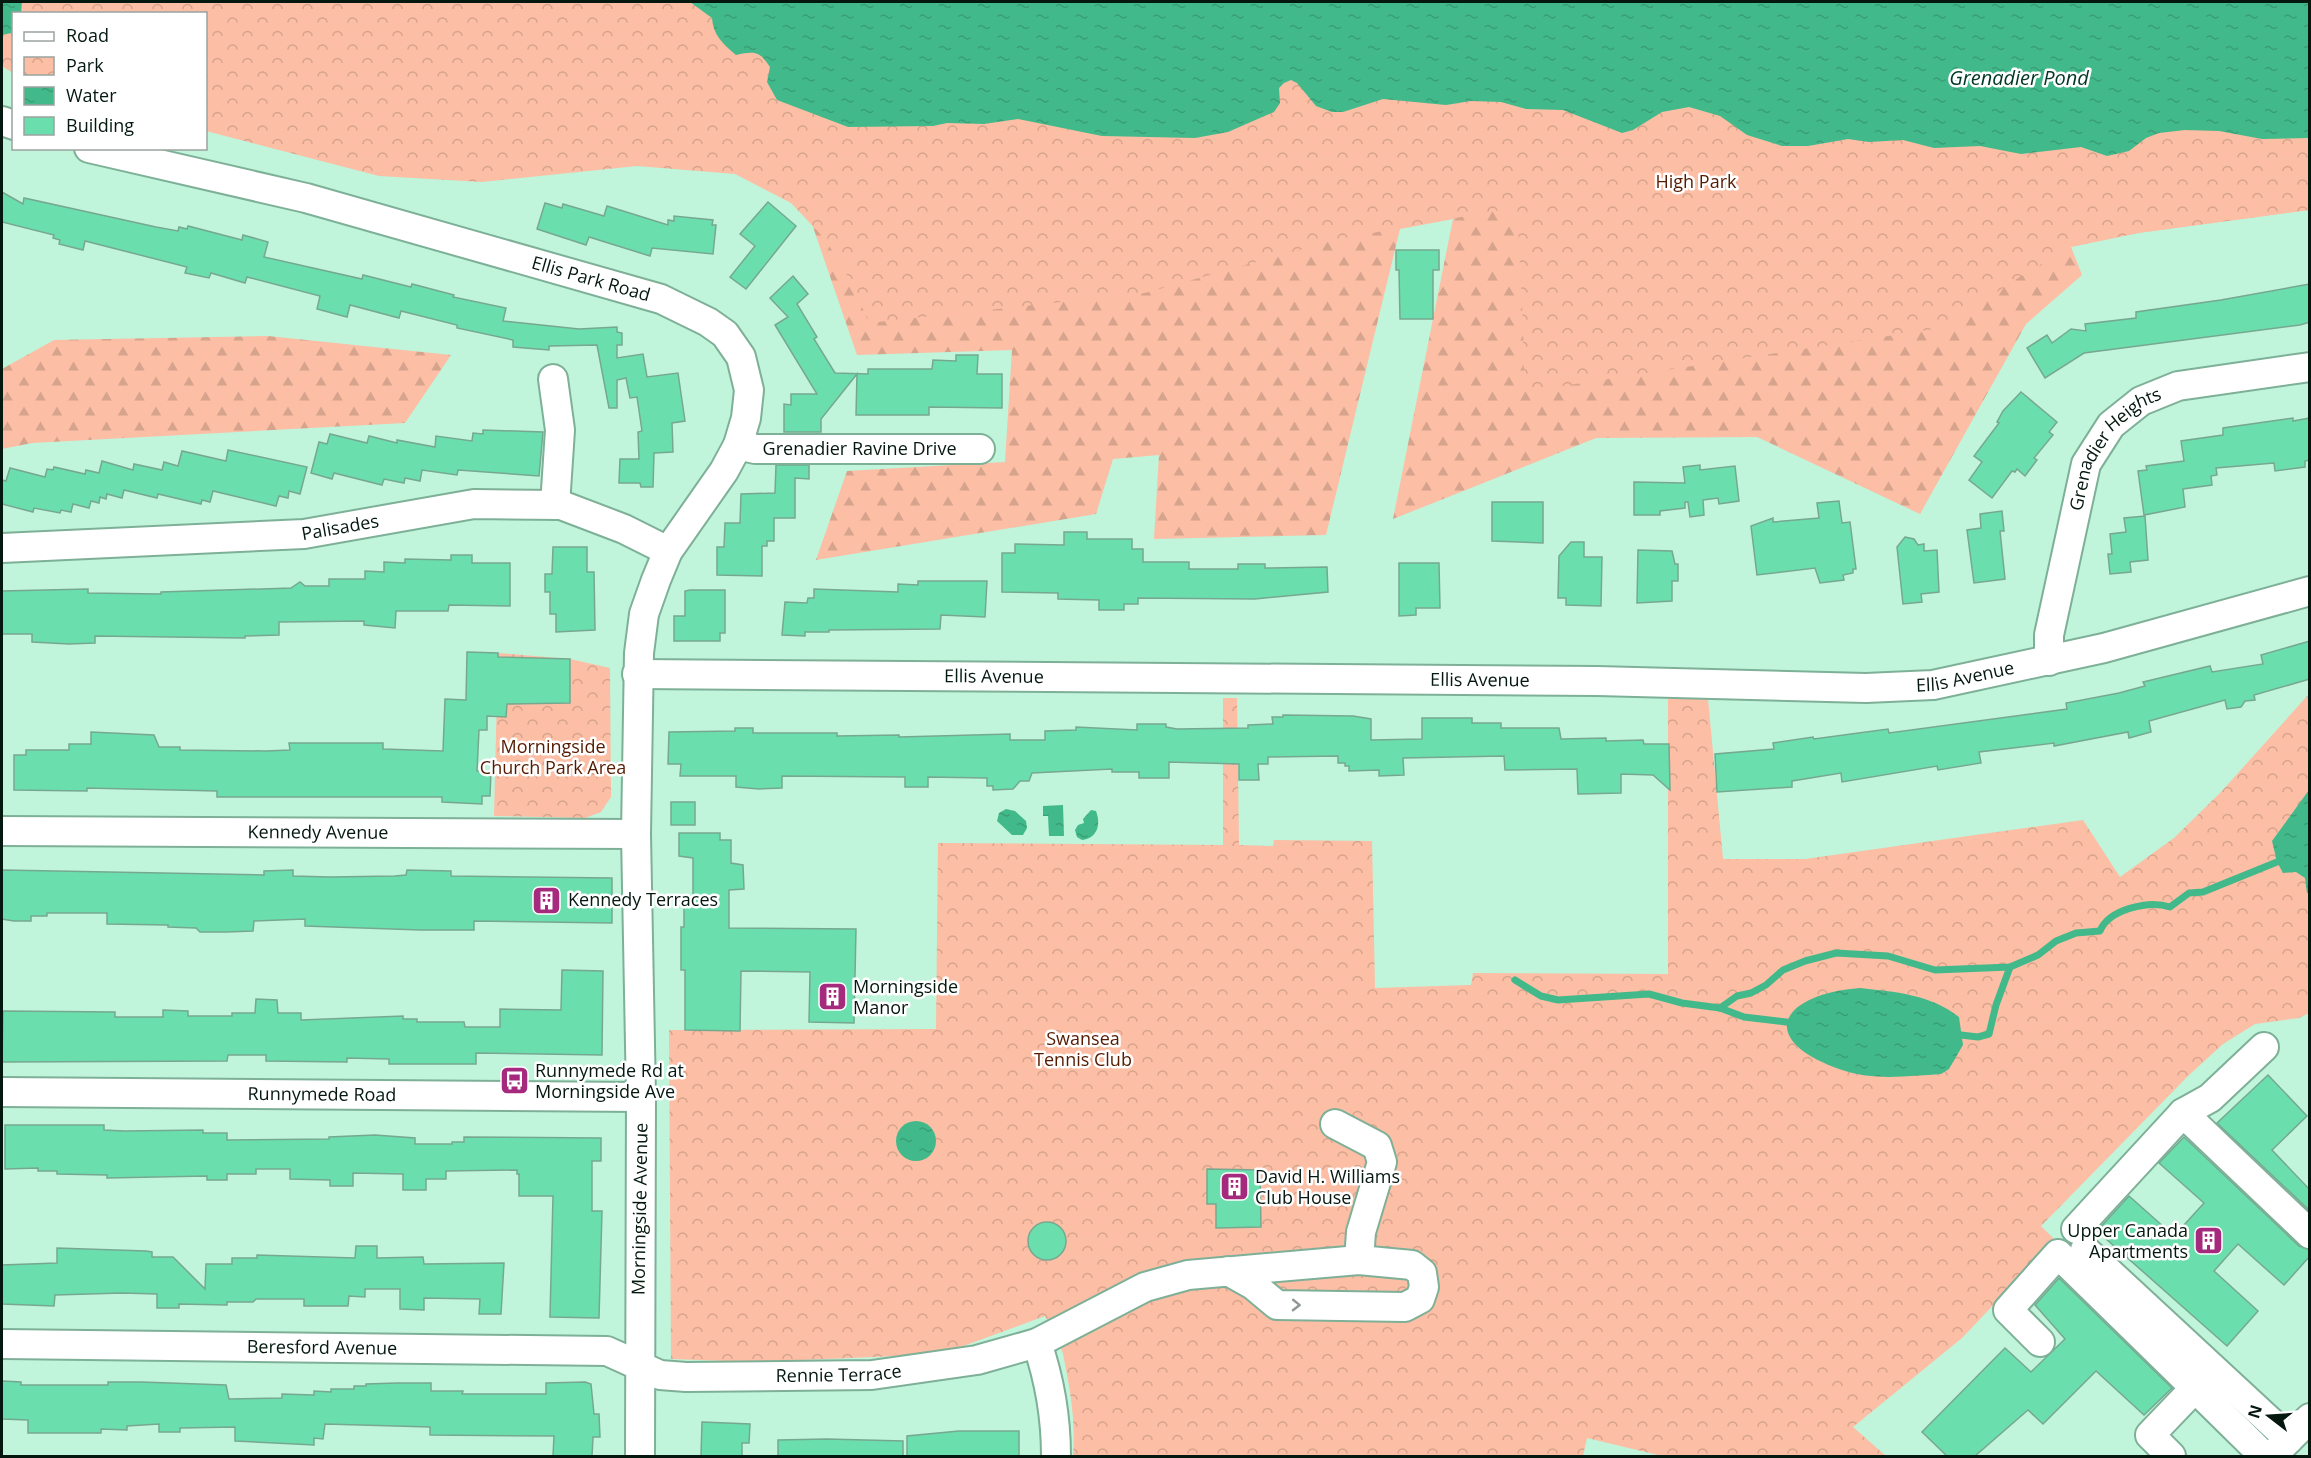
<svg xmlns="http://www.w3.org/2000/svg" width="2311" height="1458" font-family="'Open Sans',sans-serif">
  <defs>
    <pattern id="forest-firs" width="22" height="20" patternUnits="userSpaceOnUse" patternTransform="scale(1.5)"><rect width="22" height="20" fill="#fcbea4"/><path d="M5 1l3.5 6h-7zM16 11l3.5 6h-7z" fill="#d6a38c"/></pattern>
    <pattern id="park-crowns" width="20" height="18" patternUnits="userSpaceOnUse" patternTransform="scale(1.5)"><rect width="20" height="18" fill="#fcbea4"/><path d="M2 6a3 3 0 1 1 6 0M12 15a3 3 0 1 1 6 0" fill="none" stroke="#d6a38c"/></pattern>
    <pattern id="water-ripples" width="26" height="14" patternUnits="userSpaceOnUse" patternTransform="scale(1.5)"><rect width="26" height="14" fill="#42b98a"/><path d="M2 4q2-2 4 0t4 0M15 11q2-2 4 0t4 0" fill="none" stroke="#389e76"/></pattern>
  </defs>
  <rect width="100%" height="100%" fill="#c0f4db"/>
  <!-- forest -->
  <g fill="url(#forest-firs)">
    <path d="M2310,138L2309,210L2138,233L2071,247L2082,275L2026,324L1920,514L1757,437L1596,438L1393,519L1453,219L1400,229L1326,535L1154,539L1159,455L1113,459L1096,514L816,560L847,471L1005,462L1012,350L857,355L802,195Z"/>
    <path d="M268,336L451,355L405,423L32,443L2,449V369L54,340Z"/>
  </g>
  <!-- park -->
  <g fill="url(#park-crowns)">
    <path d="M2,2H2309V210L2138,233L2070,247L2005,286L1953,326L1524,392L1523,324L1517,207L1339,239L1145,293L869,323L850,280L825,239L791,203L735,174L637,166L482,182L379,176L206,131V14H14L13,73L2,66Z"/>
    <path d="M498,653L570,659L610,668L611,797L601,812L585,818L494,816Z"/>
    <path d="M2309,694V1013L2299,1018L2255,1024L2223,1044L2189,1075L2041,1226L2055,1240L1962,1338L1853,1427L1886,1456H1662L1587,1438L1583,1456H1073C1076,1422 1070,1388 1063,1354C1060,1342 1051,1328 1045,1316L958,1348L921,1355L754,1362L671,1359L669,1030L936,1029L938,843L1223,845V698H1237L1239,845L1273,846L1274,840L1372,841L1375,988L1471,985L1473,973L1668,974V698L1708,699L1723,859H1805L2083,820L2120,877L2174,838L2221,792Z"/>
  </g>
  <!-- water -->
  <g fill="url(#water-ripples)">
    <path d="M2,2H22L21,13L14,14L13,29L11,33L2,35Z"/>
    <path d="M690,2H2309V138L2262,139L2219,131L2185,130L2159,133L2146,138L2129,151L2107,156L2081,147L2021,154L1980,146L1934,148L1903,140L1869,142L1848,139L1808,146H1782L1747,135L1720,116L1689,107L1662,112L1633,130L1622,133L1563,110L1526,109L1501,102L1471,101L1446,105L1383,99L1343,112H1332L1316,106L1297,83L1291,80L1284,83L1279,88L1280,103L1274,112L1228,132L1195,138L1102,136L1018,119L984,124L947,123L933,126L848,127L777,100L767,82L770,67C760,51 754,51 736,55C723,44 713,35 712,18Z"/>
    <path d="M2309,790V893H2307L2305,878L2296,872L2283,873L2277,862L2272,841Z"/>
    <path d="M1063,805L1064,836H1049L1048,816H1043V806Z"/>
    <path d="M1006,809L1015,811L1026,821L1027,828L1023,835H1012L997,821L999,813Z"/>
    <path d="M1091,810L1096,811C1101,824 1098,838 1082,840L1077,837L1075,830L1078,825L1084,823L1083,819Z"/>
    <path d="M1860,988C1895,992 1930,994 1959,1017L1963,1045L1949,1069L1941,1074C1908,1076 1874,1081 1842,1070C1754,1040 1780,994 1860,988Z"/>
    <circle cx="916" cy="1141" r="20"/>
  </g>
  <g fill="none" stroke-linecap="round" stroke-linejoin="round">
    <!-- stream -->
    <g stroke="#42b98a" stroke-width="7">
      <path d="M1515,980L1541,996L1558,1000L1649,994L1682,1003L1720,1008L1744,1017L1794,1023"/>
      <path d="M1720,1008L1737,996L1751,993L1766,985L1783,970L1805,961L1836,953L1888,956L1935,970L2010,967L2038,955L2056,941L2076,933L2100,931C2109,909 2149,900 2170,907L2189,893L2203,892L2277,862"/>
      <path d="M1952,1034L1978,1037L1989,1034L1996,1005L2010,967"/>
    </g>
  </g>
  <!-- building -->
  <g fill="#6bdeae" stroke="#76a890" stroke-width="1.5">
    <path d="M2,192L23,204L24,198L156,227L178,231L179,227L187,229L188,226L242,240L243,235L268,242L264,257L362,279L363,275L411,287L412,284L454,295L453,297L506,308L503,321L579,329L617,327V332L622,333V345H617V358L643,354L647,377L678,373L685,421L672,423L673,452L654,453L653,487H641L640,483H619L620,459H639L638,432L642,431L637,397L630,398L626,378L617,380V408H609L597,345L549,346V350L513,347V340L457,328V325L401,311L399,318L350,305L347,317L317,309L320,296L247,277L245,283L211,273L209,278L185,273L187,267L85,241L83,250L59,244L60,240L53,238L54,235L2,222Z"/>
    <path d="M768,202L796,226L746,289L730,277L755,246L740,234Z"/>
    <path d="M545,203L562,208L563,204L604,216L607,206L668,225V220L674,221V216L713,220L712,225H716L713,254L652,248L650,256L589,237L586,245L537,229Z"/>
    <path d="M1396,250H1439V270H1433V319H1400L1399,270H1396Z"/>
    <path d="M793,276L808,294L797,304L817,337L814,339L835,373L868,374V369H932L933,360L956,361V355H978L977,374H1002V408L929,407V415H856L857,374L821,419V432H784V404L791,405V394H817L775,325L788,317L770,298Z"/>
    <path d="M2310,284V322L2300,325L2084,353L2045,378L2027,348L2047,335L2052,343L2071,329L2086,331L2085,324L2136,318V312L2221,300Z"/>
    <path d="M2021,392L2057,422L2049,432L2053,435L2034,458L2037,460L2025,476L2017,469L2015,472L2012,471L1992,498L1969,480L1982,462L1974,456L1999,423L1997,422L2003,411Z"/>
    <path d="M2293,418V421L2310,418V460L2305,461V467L2275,471L2274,463L2216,468L2217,475L2211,476L2212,485L2183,489L2185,507L2144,515L2138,471L2147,470L2146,466L2184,461L2181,441L2223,435V428Z"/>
    <path d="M483,430L543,432L539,476L458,470L457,475L422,470L420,481L405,478L404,483L384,479L382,485L334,473L332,479L311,473L319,442L327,444L330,434L367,443L369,436L397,443V440L435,447L436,436L472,441L473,433L483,434Z"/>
    <path d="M228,450L307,467L300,494L289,491L288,498L279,496L276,506L213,491L210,502L202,500L201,504L158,494L157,498L124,490L122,498L107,494L106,499L100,497L99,503L91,501L89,508L73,504L71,512L61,510L60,513L34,508L33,512L2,504V480L6,481L10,468L45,477L47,469L53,470L54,467L85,474L86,470L99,473L102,461L133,470L134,464L162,470L164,462L178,466L182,451L226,461Z"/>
    <path d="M776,465H809V479L795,478V518H774V541H767V546H762V576L717,575V547H724L725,523H740L741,494L775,493Z"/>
    <path d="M1700,465V470L1735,466L1739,501L1719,504L1718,498L1703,500L1704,515L1690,517L1688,502H1685V508L1660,511V515H1634V482L1685,483L1683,467Z"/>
    <path d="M1839,501L1842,523L1850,522L1856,569H1853V573L1843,575L1844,580L1820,583L1815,568L1757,575L1751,526L1773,518V522L1819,518L1817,503Z"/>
    <path d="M1492,502H1543V543L1492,541Z"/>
    <path d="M2002,511L2004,531H2000L2005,579L1974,583L1967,530L1981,528L1980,514Z"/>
    <path d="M2145,516L2148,560L2130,562L2131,572L2110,574L2108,554H2112L2110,534L2126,532L2124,518Z"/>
    <path d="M1064,532H1087V539H1132V549H1143V562H1189V569H1238V564H1265V568L1327,567L1328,592L1255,599L1138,598V604H1124V610H1099V600L1058,599V593L1002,592V553H1015V544L1064,545Z"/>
    <path d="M1905,537L1914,539L1918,545L1924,544V551L1937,550L1939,592L1921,594L1922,602L1903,604L1897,547Z"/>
    <path d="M1571,542H1584V557H1602L1601,606L1566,605V598H1558L1559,556Z"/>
    <path d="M553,547H587V572H594L595,630L556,632V614H550V592H545V574H552Z"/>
    <path d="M1638,550L1672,551L1675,564H1678V581H1672V601L1637,603Z"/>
    <path d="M451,555H472V563H510V606L449,605L448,611H396L395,628L364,625V621L279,622V635L245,636V638L95,636V643L69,644L32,642V634H2V591L88,589V593L161,594V592L291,588L300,582L305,586H329V579H365V571L384,572V562L405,563V559L451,560Z"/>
    <path d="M1399,563H1439L1440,608H1416V615L1399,616Z"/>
    <path d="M918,581H987L985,617L941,615L940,629L829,630V632H805V636L782,635L785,602L807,603L808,598H814V589L898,592V584L918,585Z"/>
    <path d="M690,590H725V633H720V641H674V616H685V591Z"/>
    <path d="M2310,641V679L2254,695L2255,700L2245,701L2241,707L2227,709L2225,700L2149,721L2151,732L2129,738L2128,732L2054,746V743L1979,752L1981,763L1938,770L1937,766L1842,782L1841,773L1792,781V787L1717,792L1715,754L1774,749L1773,743L1813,737L1814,739L1888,729L1889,733L2067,709L2066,703L2119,693L2145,686L2143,682L2210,666L2212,672L2263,664L2261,655Z"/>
    <path d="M467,652L498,653V657L570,659V703L507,704L506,717L487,716V730H479L477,771L491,772L490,796H482V804L442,802V797H217V791L87,788V791L14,790V755H26V750H69V744H91V732L154,735L159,747H180V750L266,751L290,750L289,743H383V749L443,751L445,699L466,700Z"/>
    <path d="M1283,715L1353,716L1371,719V740L1422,739V718H1472V723H1501V728H1559L1561,739L1606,738V741L1643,740L1644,744H1669L1670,790L1653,775L1621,774V793L1578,794L1577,769L1505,770L1504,756L1403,758L1404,775L1379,776V770L1349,771V766H1345V763H1338V756L1268,757V764H1258L1259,780H1239V764L1169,762V778H1139V772H1112V769L1032,773L1029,781H1020L1013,789L993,790V786H987V778L928,777V787H905V777L782,776V788L759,789L736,787V776H680L681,764H668L669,732L735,731V728H753V733H837V736L899,735V737L1010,734V740H1045V731L1076,730V727L1137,730V724H1166V727L1177,729L1248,728V725L1273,724L1272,717H1283Z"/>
    <rect x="671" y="802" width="24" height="23"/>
    <path d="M679,833H720V840H731V863L743,865L744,889L729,890V928L856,929L854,1023L809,1022L810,972L741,971L740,1031L685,1030V970H681V927H684V897L693,896V858L679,856Z"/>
    <path d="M2,870L264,875V871L293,870V876L330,877L395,876L406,875L407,870L451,871V876L612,878V923L474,921V930H421L305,926V919L254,921L253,931L226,932H200L196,928L168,927V925L107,924V913H47V916H31V921H14L2,919Z"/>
    <path d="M562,970L603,971L602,1055L476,1053V1064H389V1059L347,1058V1062L266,1061V1055H228L227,1061L2,1062L3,1011L115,1012V1017H163V1010L188,1011V1016H232V1013H255L256,999L277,1000L278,1013H301V1020L403,1016V1019H417V1022H464L465,1027H500V1009L561,1010Z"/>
    <path d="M2268,1075L2307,1116L2272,1150L2310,1190V1211L2217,1123Z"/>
    <path d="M5,1125H104V1130L124,1131L203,1130V1133H227V1140L329,1139V1137L375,1135L415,1138V1144H452V1142H464V1137L601,1138V1161H592V1211H602L599,1318L550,1317L553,1196H519V1174H517V1170L446,1171V1179H426V1190H403V1174L353,1173V1186H330V1180L290,1179V1169H256V1174H227V1180H207V1176L107,1178V1175L57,1174V1171H38V1168L5,1169Z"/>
    <path d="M2184,1137L2299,1246L2310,1250V1256L2284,1285L2238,1244L2214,1271L2258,1311L2227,1346L2097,1231L2129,1196L2174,1236L2204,1203L2159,1163Z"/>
    <path d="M1207,1169L1260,1170L1261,1227L1216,1228V1204H1207Z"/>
    <circle cx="1047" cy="1241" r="19"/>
    <path d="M356,1246H377V1258L423,1257L424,1264L504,1263L501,1314H479L480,1299L424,1298V1310L400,1309V1289H365V1297L349,1296L348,1306H304V1299H256L253,1302H227V1305L179,1304V1308H157V1294L122,1293L55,1295L54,1306L2,1304V1265L57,1263V1248L146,1251L152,1252V1257H173L205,1289L206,1264H232V1258H257V1255L355,1258Z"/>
    <path d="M2059,1278L2172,1388L2144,1415L2096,1371L2043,1424L2028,1410L1975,1456H1947L1922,1432L2005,1348L2031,1372L2065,1339L2035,1305Z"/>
    <path d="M2,1381L21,1382V1385H108V1382H141L226,1385L229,1399L282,1398V1394L314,1395V1391L331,1392V1389H354V1386H366V1384L397,1383H431V1391H463L462,1394H546V1383L585,1382L591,1384L594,1414H599L600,1437H593L592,1456H553L554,1436L430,1435V1427L325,1424L323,1439L314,1438V1445L235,1441V1427L180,1428V1432H159V1424L127,1426V1430L101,1429V1433H28V1420L2,1419Z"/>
    <path d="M702,1422L750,1424L749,1443H742V1456H701Z"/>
    <path d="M959,1431H1019V1456H907V1436Z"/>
    <path d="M827,1439L903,1441V1456H778V1440Z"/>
  </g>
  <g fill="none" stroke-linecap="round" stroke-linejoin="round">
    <defs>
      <g id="minor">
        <path d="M2,121L14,125"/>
        <path id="s1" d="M89,148L306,198L661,299L708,322L725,334L741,357L749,390L746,418L738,445L724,471L668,551L656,580L644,614L639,653L636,834L641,1097L640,1456"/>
        <path d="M553,379L560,430L555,505"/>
        <path id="s2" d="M738,445L755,449H980"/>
        <path id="s3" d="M2,548L304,534L474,504L561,505L624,529L668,551"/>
        <path id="s4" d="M2049,661V635L2086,464L2111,425L2141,401L2178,386L2310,367"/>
        <path id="s5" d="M637,674L1597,681L1866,688L1933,685L2104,648L2310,591"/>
        <path id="s6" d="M2,831L636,834"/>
        <path id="s7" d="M2,1092L641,1097"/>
        <path d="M2183,1113L2210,1098L2264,1047"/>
        <path d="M1335,1124L1377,1146L1382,1162L1361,1232L1359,1260"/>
        <path d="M2076,1229L2183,1113L2310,1234"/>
        <path d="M2085,1250L2289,1439"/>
        <path d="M2040,1342L2008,1310L2058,1254L2195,1388L2150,1435L2171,1456"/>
        <path d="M1037,1343C1050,1381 1056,1416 1056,1456"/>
        <path id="s8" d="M2,1344L607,1351L660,1375L686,1377L872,1375L977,1360L1037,1343L1145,1287L1188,1275L1359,1260L1412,1265L1422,1273L1424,1287L1420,1299L1405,1307L1277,1305L1253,1285L1228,1271"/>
        <path d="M2195,1388L2264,1456"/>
        <path d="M2275,1453L2310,1418"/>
      </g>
    </defs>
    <!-- minor casing -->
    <use href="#minor" stroke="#7eb098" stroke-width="32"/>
    <!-- minor -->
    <use href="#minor" stroke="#fff" stroke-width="28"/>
  </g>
  <!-- one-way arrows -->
  <defs><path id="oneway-chevron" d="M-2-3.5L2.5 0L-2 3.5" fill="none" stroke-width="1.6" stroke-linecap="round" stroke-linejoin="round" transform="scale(1.5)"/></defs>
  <use stroke="#8e9793" href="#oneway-chevron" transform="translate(1296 1305) rotate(1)"/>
  <!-- icons -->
  <defs>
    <symbol id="building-square" viewBox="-11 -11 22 22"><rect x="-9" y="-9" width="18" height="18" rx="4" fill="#a52a7e" stroke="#fff"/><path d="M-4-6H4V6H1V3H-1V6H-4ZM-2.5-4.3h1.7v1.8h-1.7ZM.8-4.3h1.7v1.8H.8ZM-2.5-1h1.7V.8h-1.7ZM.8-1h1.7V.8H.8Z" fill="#fff"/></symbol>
    <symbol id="bus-square" viewBox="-11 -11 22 22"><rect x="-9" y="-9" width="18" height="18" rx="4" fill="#a52a7e" stroke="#fff"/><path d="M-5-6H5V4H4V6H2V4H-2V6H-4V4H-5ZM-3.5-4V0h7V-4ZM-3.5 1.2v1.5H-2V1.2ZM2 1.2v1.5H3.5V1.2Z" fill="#fff"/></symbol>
  </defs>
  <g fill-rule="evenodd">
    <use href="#building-square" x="530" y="884" width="33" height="33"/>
    <use href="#building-square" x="816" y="980" width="33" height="33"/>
    <use href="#bus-square" x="498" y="1064" width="33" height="33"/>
    <use href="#building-square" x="1218" y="1170" width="33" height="33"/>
    <use href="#building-square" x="2192" y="1224" width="33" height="33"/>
  </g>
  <g text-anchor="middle" stroke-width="5" stroke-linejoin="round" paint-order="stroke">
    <!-- park labels -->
    <g font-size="18" fill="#551b00" stroke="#fff">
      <text x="1696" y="188">High Park</text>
      <text x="553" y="753">Morningside<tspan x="553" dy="21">Church Park Area</tspan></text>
      <text x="1083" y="1045">Swansea<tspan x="1083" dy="21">Tennis Club</tspan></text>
    </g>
    <!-- street labels -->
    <g font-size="18" fill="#04180f" stroke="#fff">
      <text dy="6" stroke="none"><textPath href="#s1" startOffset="519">Ellis Park Road</textPath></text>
      <text dy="6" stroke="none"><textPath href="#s2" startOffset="122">Grenadier Ravine Drive</textPath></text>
      <text dy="6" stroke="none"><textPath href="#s4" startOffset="230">Grenadier Heights</textPath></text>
      <text dy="6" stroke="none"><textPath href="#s3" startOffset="339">Palisades</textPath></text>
      <text dy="6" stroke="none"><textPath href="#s5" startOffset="1329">Ellis Avenue</textPath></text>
      <text dy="6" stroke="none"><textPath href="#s5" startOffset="357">Ellis Avenue</textPath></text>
      <text dy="6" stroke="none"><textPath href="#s5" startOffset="843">Ellis Avenue</textPath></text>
      <text dy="6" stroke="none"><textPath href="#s6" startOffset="316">Kennedy Avenue</textPath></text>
      <text dy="6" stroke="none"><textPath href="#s7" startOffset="320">Runnymede Road</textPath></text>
      <text transform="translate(640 1209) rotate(-89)" y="6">Morningside Avenue</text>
      <text dy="6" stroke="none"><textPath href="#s8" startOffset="320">Beresford Avenue</textPath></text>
      <text dy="6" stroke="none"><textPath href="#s8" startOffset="842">Rennie Terrace</textPath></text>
    </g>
    <!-- poi labels -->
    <g font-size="18" fill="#04180f" stroke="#fff" text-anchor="start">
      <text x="568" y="906">Kennedy Terraces</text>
      <text x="853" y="993">Morningside<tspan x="853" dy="21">Manor</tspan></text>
      <text x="535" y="1077">Runnymede Rd at<tspan x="535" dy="21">Morningside Ave</tspan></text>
      <text x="1255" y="1183">David H. Williams<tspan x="1255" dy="21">Club House</tspan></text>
      <text x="2188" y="1237" text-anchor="end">Upper Canada<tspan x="2188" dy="21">Apartments</tspan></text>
    </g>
    <!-- water labels -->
    <g font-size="20" font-style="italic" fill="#013724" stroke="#fff">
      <text x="2019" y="85">Grenadier Pond</text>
    </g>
  </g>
  <!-- border -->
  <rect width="2311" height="1458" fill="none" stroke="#04180f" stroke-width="6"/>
  <!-- legend -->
  <rect x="12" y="12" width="195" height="138" fill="#ffffff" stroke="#9ba39f" stroke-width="1.5"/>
  <rect x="24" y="32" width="30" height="9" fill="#ffffff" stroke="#9ba39f" stroke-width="1.5"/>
  <text x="66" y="42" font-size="18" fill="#04180f">Road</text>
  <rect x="24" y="57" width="30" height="18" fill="url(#park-crowns)" stroke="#9ba39f" stroke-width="1.5"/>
  <text x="66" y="72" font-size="18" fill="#04180f">Park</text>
  <rect x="24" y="87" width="30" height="18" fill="url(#water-ripples)" stroke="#9ba39f" stroke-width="1.5"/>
  <text x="66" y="102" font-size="18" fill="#04180f">Water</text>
  <rect x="24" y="117" width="30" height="18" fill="#6bdeae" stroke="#9ba39f" stroke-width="1.5"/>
  <text x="66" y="132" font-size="18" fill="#04180f">Building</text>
  <!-- north arrow -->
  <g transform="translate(2269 1416) rotate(287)" stroke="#ffffff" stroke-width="4.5" paint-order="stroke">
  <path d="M0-4.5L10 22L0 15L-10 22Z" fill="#04180f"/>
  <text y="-9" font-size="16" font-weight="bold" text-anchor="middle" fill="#04180f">N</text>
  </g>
</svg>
